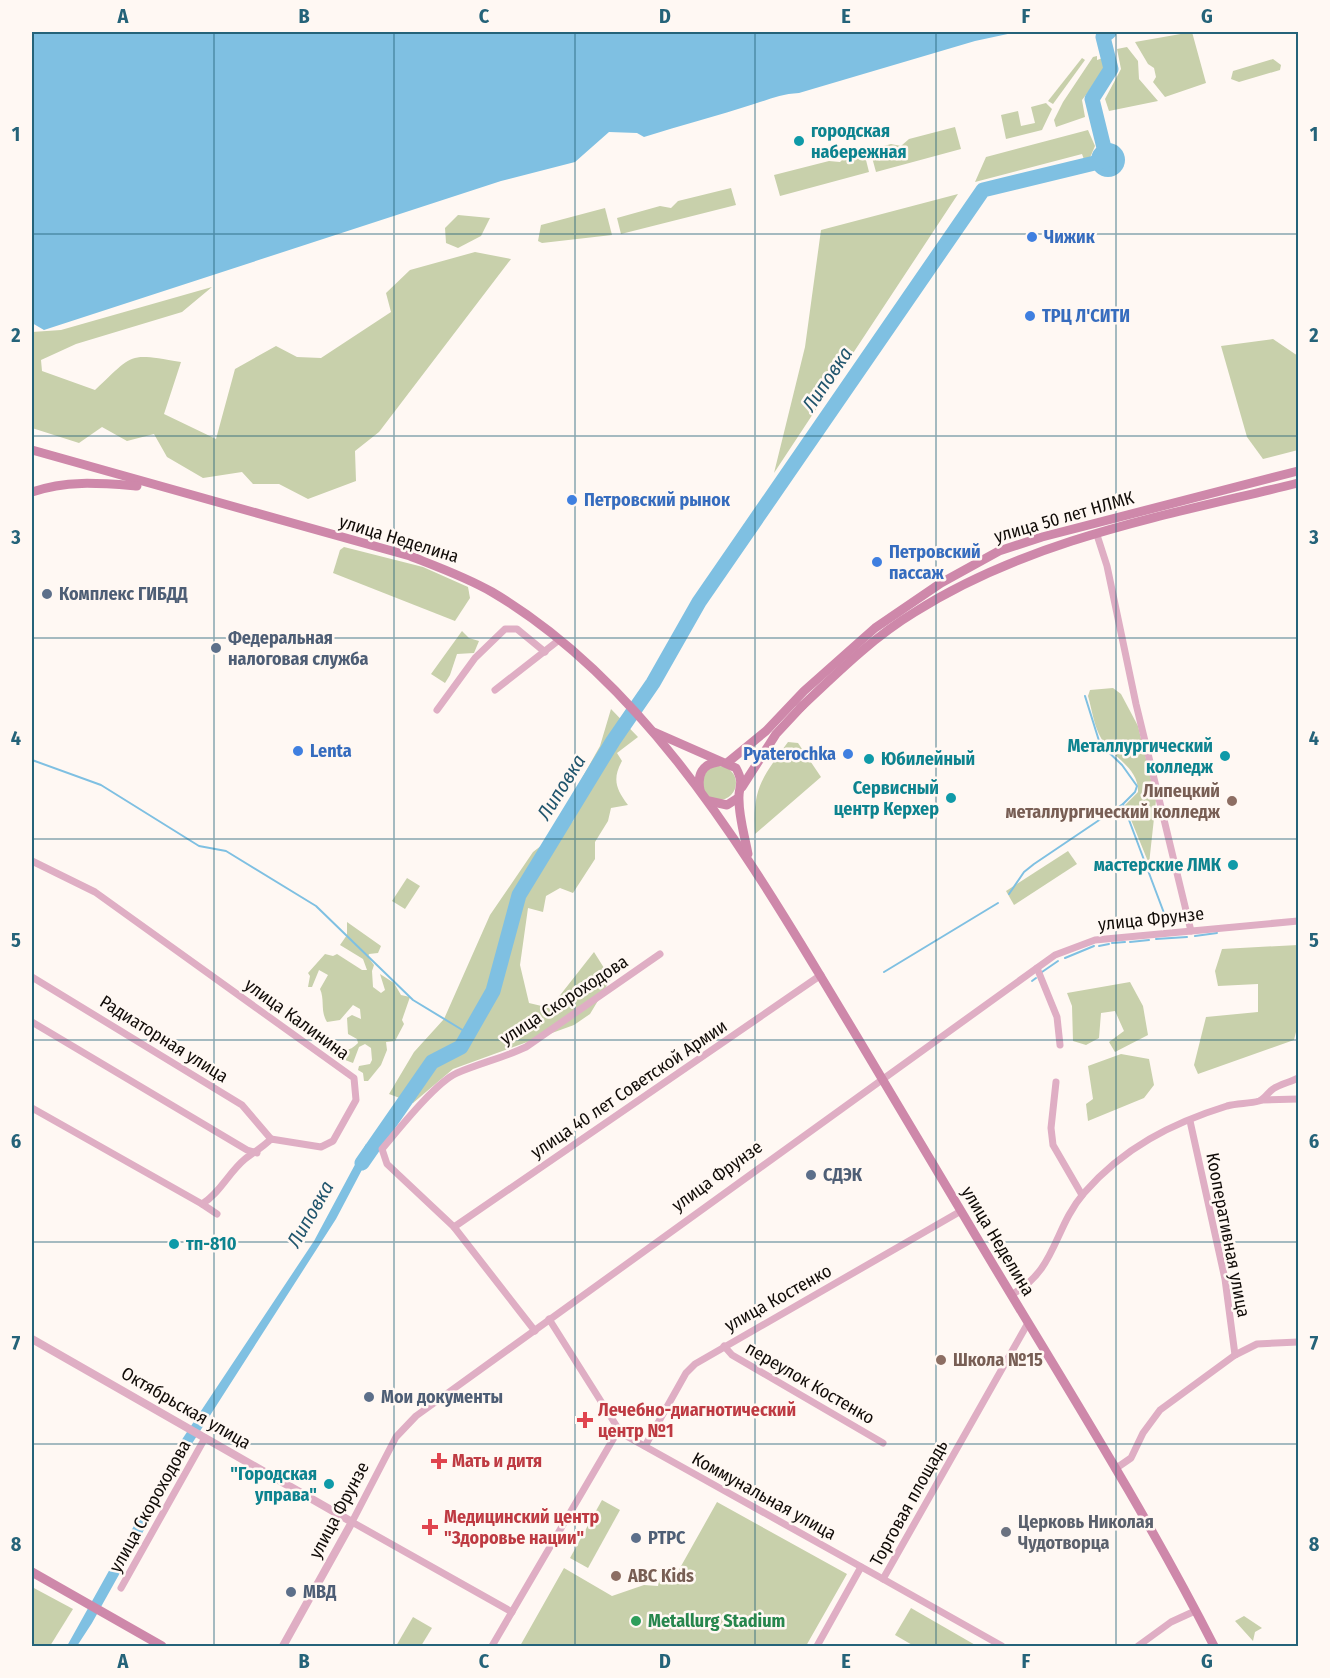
<svg xmlns="http://www.w3.org/2000/svg" width="1330" height="1678" font-family="'Fira Sans Condensed',sans-serif">
  <rect width="100%" height="100%" fill="#fff8f3"/>
  <!-- green -->
  <g fill="#c8d0ab">
    <path d="M1192,32L1206,83L1165,97L1153,82L1156,77L1154,68L1148,64L1135,42Z"/>
    <path d="M1127,47L1138,61L1139,79L1158,101L1109,111L1105,99L1121,69L1117,49Z"/>
    <path d="M1097,56V60L1103,58L1105,70L1082,100L1085,117L1056,127L1054,120L1063,102L1093,57Z"/>
    <path d="M1082,58L1085,60L1053,104L1048,101Z"/>
    <path d="M1273,59L1281,65L1280,70L1239,82L1231,79L1233,71Z"/>
    <path d="M1046,103L1052,109L1042,130L1006,139L1001,115L1018,111L1021,126L1035,123L1031,107Z"/>
    <path d="M955,127L961,149L876,172L870,150L891,144L901,146L909,139Z"/>
    <path d="M1088,130L1095,146L1089,160L1085,162L1082,154L975,182L986,157Z"/>
    <path d="M864,152L869,172L780,196L774,175L829,161L840,162L845,157Z"/>
    <path d="M731,188L736,205L621,234L617,218L660,206L671,208L678,201Z"/>
    <path d="M958,194L774,473L805,347L821,230Z"/>
    <path d="M605,208L612,235L542,243L538,241L541,225Z"/>
    <path d="M458,215L490,218L481,236L458,248L446,243L445,228Z"/>
    <path d="M475,252L511,259L379,432L355,451L356,481L308,499L279,484H253L242,472L203,478L167,457L154,434L127,441L102,427L79,443L32,428V332L61,330L212,287L182,312L76,344L41,360L42,371L95,390C135,353 126,353 181,362L164,414L216,439L235,369L276,346L297,357L321,358L391,312L386,293L410,270Z"/>
    <path d="M1273,339L1298,356V450L1263,459L1247,437L1221,346Z"/>
    <path d="M344,547L423,567L468,587L470,598L455,621L333,573L340,550Z"/>
    <path d="M462,631L469,638L479,641L474,653L457,654L450,675L445,683L431,674Z"/>
    <path d="M1113,688L1121,694L1138,726L1156,800L1149,864L1125,805L1138,792C1139,767 1111,757 1101,738C1094,726 1092,710 1088,696L1090,690Z"/>
    <path d="M611,709L638,737L617,753L622,761C612,779 616,789 628,805L611,808L608,821L595,842V859L573,893L560,888L546,896L543,912L528,908L520,965L529,1003L550,1008L594,952L611,979L590,1014L574,1025L453,1069L413,1103L389,1094L414,1052L444,1019L490,915L533,852L573,821L588,790L581,780L600,746Z"/>
    <path d="M788,742L798,743L821,777L755,834C752,788 762,778 788,742Z"/>
    <circle cx="719" cy="783" r="17"/>
    <path d="M1068,851L1077,864L1014,905L1006,891Z"/>
    <path d="M407,878L420,886L405,909L392,901Z"/>
    <path d="M347,922L381,946L378,953L369,954L368,957L374,965L372,971L373,987L381,993L385,990L380,974L394,983L401,995L410,997L402,1020L404,1024L395,1041L386,1042L387,1050L381,1065L368,1081H364L363,1073L358,1070L359,1066L370,1064L372,1060L371,1048L365,1044L359,1047L353,1063L332,1055L327,1047L304,1031L307,1027L321,1033V1040L326,1038L334,1042V1046C344,1052 350,1051 358,1043L357,1039L348,1034L347,1018L352,1015L361,1019L360,1009L353,1005L340,1020L327,1022C320,1011 325,1000 320,989L328,975L319,970L312,987H308L310,976L308,973L325,954L333,956L337,954L362,970H367L363,959L340,945L347,935Z"/>
    <path d="M1298,945L1296,1006L1298,1007V1024L1294,1040L1198,1074L1194,1065L1206,1017L1258,1012V984L1218,986L1215,971L1222,949Z"/>
    <path d="M1130,982L1143,1006L1148,1035L1115,1052L1109,1042L1124,1031L1115,1011L1101,1013L1099,1038L1086,1045L1073,1041L1072,1006L1067,993Z"/>
    <path d="M1121,1054L1149,1059L1154,1085L1144,1098L1088,1121L1086,1104L1093,1099L1088,1066Z"/>
    <path d="M602,1500L620,1510L588,1568L570,1558Z"/>
    <path d="M717,1502L847,1574L806,1646H520L564,1568L612,1596L644,1585L658,1586L659,1581L671,1584Z"/>
    <path d="M32,1587L73,1609L50,1646H32Z"/>
    <path d="M911,1608L977,1646H914L895,1635Z"/>
    <path d="M1244,1616L1262,1628L1255,1632L1253,1641L1235,1621Z"/>
    <path d="M413,1617L432,1628L421,1646H396Z"/>
  </g>
  <!-- water -->
  <g fill="#7fc0e2">
    <path d="M32,32H1017L975,41L799,93C781,94 770,99 754,104C718,116 681,125 644,137L637,133L609,132L575,162L501,181L44,330L32,323Z"/>
    <circle cx="1108" cy="160" r="17"/>
    <path d="M366,1144L374,1147L336,1219L193,1442L92,1623L77,1646H67L183,1438L314,1241Z"/>
  </g>
  <g fill="none" stroke-linecap="round" stroke-linejoin="round">
    <!-- stream -->
    <g stroke="#7fc0e2" stroke-width="2">
      <path d="M32,760L101,785L199,846L226,851L316,906L413,1000L469,1034"/>
      <path d="M1123,804L1167,921"/>
      <path d="M1009,894L1024,872L1034,864L1123,804L1135,792L1137,786L1122,765L1100,744L1085,696"/>
      <path d="M1195,936L1217,933"/>
      <path d="M1156,939L1187,937"/>
      <path d="M1130,942L1149,940"/>
      <path d="M1112,943L1125,942"/>
      <path d="M1099,946L1109,944"/>
      <path d="M1065,958L1094,946"/>
      <path d="M884,972L998,903"/>
      <path d="M1042,972L1058,961"/>
      <path d="M1032,981L1036,978"/>
    </g>
    <!-- river -->
    <path stroke="#7fc0e2" stroke-width="15" d="M362,1163L432,1062L461,1047L493,991L519,895L613,741L653,683L699,602L983,190L1107,160L1092,99L1111,69L1103,37L1109,32"/>
    <!-- minor -->
    <g stroke="#dfaec4" stroke-width="7">
      <path d="M1097,535L1107,566L1136,704L1191,931"/>
      <path d="M495,690L559,640"/>
      <path d="M437,710L475,658L505,629H517L545,652"/>
      <path d="M32,861L95,892L354,1078L356,1100L333,1141L321,1147L271,1139C263,1147 254,1152 245,1159C229,1172 220,1193 202,1204L217,1214"/>
      <path d="M1037,968L1057,1017L1060,1045"/>
      <path d="M32,977L242,1105L271,1139"/>
      <path d="M32,1022L247,1150L257,1153"/>
      <path d="M1056,1082L1051,1128L1053,1145L1082,1195"/>
      <path d="M1262,1100L1298,1099"/>
      <path d="M32,1108L202,1204"/>
      <path d="M1190,1121L1225,1279L1235,1355"/>
      <path d="M454,1227L821,975"/>
      <path d="M1011,1295C1057,1270 1053,1229 1084,1193C1123,1148 1172,1123 1227,1106C1238,1103 1249,1104 1259,1101C1265,1099 1268,1092 1273,1089C1280,1084 1291,1082 1298,1078"/>
      <path d="M549,1319L621,1433L883,1579"/>
      <path d="M535,1331L454,1227L387,1164L382,1149C398,1130 436,1082 457,1073C480,1063 503,1058 526,1047L660,954"/>
      <path d="M724,1346L732,1355L883,1443"/>
      <path d="M645,1446L686,1373L695,1364L961,1211"/>
      <path d="M1115,1469L1131,1458L1143,1433L1160,1410L1235,1355L1257,1344L1298,1342"/>
      <path d="M121,1588L205,1438"/>
      <path d="M512,1612L352,1522L396,1437L416,1416L1055,955L1095,940L1298,921"/>
      <path d="M492,1646L615,1436L621,1433"/>
      <path d="M817,1646L861,1567"/>
      <path d="M1002,1646L883,1579L1028,1323"/>
      <path d="M1138,1646L1171,1622L1195,1611"/>
    </g>
    <!-- tertiary -->
    <path stroke="#dfaec4" stroke-width="8" d="M32,1339L352,1522L283,1646"/>
    <!-- secondary -->
    <g stroke="#ce88aa" stroke-width="9">
      <path d="M32,450L410,556C438,567 466,577 492,592C636,677 734,833 818,972C867,1053 915,1134 964,1216C1048,1358 1139,1499 1214,1646"/>
      <path d="M32,492C67,480 99,483 137,486"/>
      <path d="M800,708C836,674 872,638 915,612C1030,539 1168,515 1298,483"/>
      <path d="M654,732L736,768C745,785 738,786 739,800C739,818 745,837 748,854"/>
      <path d="M727,763L766,731L804,691L875,628L941,583L999,551L1042,537L1298,471"/>
      <path d="M742,787L776,734L803,705"/>
      <path d="M700,790C697,775 702,764 718,762"/>
      <path d="M709,801L727,805L738,798"/>
      <path d="M32,1572L162,1646"/>
    </g>
  </g>
  <!-- grid -->
  <path fill="none" stroke="#256379" stroke-width="1.5" stroke-opacity="0.55" d="M214,32V1646M394,32V1646M575,32V1646M755,32V1646M936,32V1646M1116,32V1646M32,234H1298M32,436H1298M32,638H1298M32,839H1298M32,1040H1298M32,1242H1298M32,1444H1298"/>
  <!-- markers -->
  <g fill="#0f9aa8" stroke="#fff8f3" stroke-width="2">
    <circle cx="799" cy="141" r="6"/>
    <circle cx="1225" cy="756" r="6"/>
    <circle cx="869" cy="759" r="6"/>
    <circle cx="951" cy="798" r="6"/>
    <circle cx="1233" cy="865" r="6"/>
    <circle cx="174" cy="1244" r="6"/>
    <circle cx="329" cy="1484" r="6"/>
  </g>
  <g fill="#3f7fe0" stroke="#fff8f3" stroke-width="2">
    <circle cx="1032" cy="237" r="6"/>
    <circle cx="1030" cy="316" r="6"/>
    <circle cx="572" cy="500" r="6"/>
    <circle cx="877" cy="562" r="6"/>
    <circle cx="298" cy="751" r="6"/>
    <circle cx="848" cy="754" r="6"/>
  </g>
  <g fill="#5c6f8a" stroke="#fff8f3" stroke-width="2">
    <circle cx="47" cy="594" r="6"/>
    <circle cx="216" cy="648" r="6"/>
    <circle cx="811" cy="1175" r="6"/>
    <circle cx="369" cy="1397" r="6"/>
    <circle cx="636" cy="1538" r="6"/>
    <circle cx="291" cy="1592" r="6"/>
  </g>
  <g fill="#8d6e63" stroke="#fff8f3" stroke-width="2">
    <circle cx="1232" cy="801" r="6"/>
    <circle cx="941" cy="1360" r="6"/>
    <circle cx="616" cy="1576" r="6"/>
  </g>
  <g fill="#e0444e" stroke="#fff8f3" stroke-width="2">
    <path d="M582 1411h6v6h6v6h-6v6h-6v-6h-6v-6h6z"/>
    <path d="M436 1452h6v6h6v6h-6v6h-6v-6h-6v-6h6z"/>
    <path d="M427 1518h6v6h6v6h-6v6h-6v-6h-6v-6h6z"/>
  </g>
  <circle fill="#6b7280" stroke="#fff8f3" stroke-width="2" cx="1006" cy="1532" r="6"/>
  <circle fill="#2e9e5b" stroke="#fff8f3" stroke-width="2" cx="636" cy="1621" r="6"/>
  <g text-anchor="middle" stroke-width="5" stroke-linejoin="round" paint-order="stroke">
    <!-- culture labels -->
    <g font-size="18" font-weight="bold" fill="#0d838f" stroke="#fff8f3" text-anchor="end">
      <text x="811" y="137" text-anchor="start">городская<tspan x="811" dy="21">набережная</tspan></text>
      <text x="1213" y="752">Металлургический<tspan x="1213" dy="21">колледж</tspan></text>
      <text x="881" y="765" text-anchor="start">Юбилейный</text>
      <text x="939" y="794">Сервисный<tspan x="939" dy="21">центр Керхер</tspan></text>
      <text x="1221" y="871">мастерские ЛМК</text>
      <text x="186" y="1250" text-anchor="start">тп-810</text>
      <text x="317" y="1480">"Городская<tspan x="317" dy="21">управа"</tspan></text>
    </g>
    <!-- shop labels -->
    <g font-size="18" font-weight="bold" fill="#366cbe" stroke="#fff8f3" text-anchor="start">
      <text x="1044" y="243">Чижик</text>
      <text x="1042" y="322">ТРЦ Л'СИТИ</text>
      <text x="584" y="506">Петровский рынок</text>
      <text x="889" y="558">Петровский<tspan x="889" dy="21">пассаж</tspan></text>
      <text x="310" y="757">Lenta</text>
      <text x="836" y="760" text-anchor="end">Pyaterochka</text>
    </g>
    <!-- street labels -->
    <g font-size="18" fill="#110c08" stroke="#fff8f3">
      <text transform="translate(1064 517) rotate(-16)" y="6">улица 50 лет НЛМК</text>
      <text transform="translate(399 539) rotate(17)" y="6">улица Неделина</text>
      <text transform="translate(1151 919) rotate(-6)" y="6">улица Фрунзе</text>
      <text transform="translate(564 1000) rotate(-33)" y="6">улица Скороходова</text>
      <text transform="translate(297 1019) rotate(36)" y="6">улица Калинина</text>
      <text transform="translate(164 1039) rotate(32)" y="6">Радиаторная улица</text>
      <text transform="translate(629 1089) rotate(-34)" y="6">улица 40 лет Советской Армии</text>
      <text transform="translate(717 1176) rotate(-36)" y="6">улица Фрунзе</text>
      <text transform="translate(1228 1235) rotate(79)" y="6">Кооперативная улица</text>
      <text transform="translate(998 1241) rotate(59)" y="6">улица Неделина</text>
      <text transform="translate(778 1298) rotate(-29)" y="6">улица Костенко</text>
      <text transform="translate(810 1383) rotate(30)" y="6">переулок Костенко</text>
      <text transform="translate(186 1408) rotate(30)" y="6">Октябрьская улица</text>
      <text transform="translate(764 1496) rotate(29)" y="6">Коммунальная улица</text>
      <text transform="translate(909 1503) rotate(-61)" y="6">Торговая площадь</text>
      <text transform="translate(150 1506) rotate(-61)" y="6">улица Скороходова</text>
      <text transform="translate(339 1510) rotate(-62)" y="6">улица Фрунзе</text>
    </g>
    <!-- service labels -->
    <g font-size="18" font-weight="bold" fill="#4e5e75" stroke="#fff8f3" text-anchor="start">
      <text x="59" y="600">Комплекс ГИБДД</text>
      <text x="228" y="644">Федеральная<tspan x="228" dy="21">налоговая служба</tspan></text>
      <text x="823" y="1181">СДЭК</text>
      <text x="381" y="1403">Мои документы</text>
      <text x="648" y="1544">РТРС</text>
      <text x="303" y="1598">МВД</text>
    </g>
    <!-- education labels -->
    <g font-size="18" font-weight="bold" fill="#785e54" stroke="#fff8f3" text-anchor="start">
      <text x="1220" y="797" text-anchor="end">Липецкий<tspan x="1220" dy="21">металлургический колледж</tspan></text>
      <text x="953" y="1366">Школа №15</text>
      <text x="628" y="1582">ABC Kids</text>
    </g>
    <!-- health labels -->
    <g font-size="18" font-weight="bold" fill="#be3a42" stroke="#fff8f3" text-anchor="start">
      <text x="598" y="1416">Лечебно-диагнотический<tspan x="598" dy="21">центр №1</tspan></text>
      <text x="452" y="1467">Мать и дитя</text>
      <text x="444" y="1523">Медицинский центр<tspan x="444" dy="21">"Здоровье нации"</tspan></text>
    </g>
    <!-- worship labels -->
    <g font-size="18" font-weight="bold" fill="#5b616d" stroke="#fff8f3" text-anchor="start">
      <text x="1018" y="1528">Церковь Николая<tspan x="1018" dy="21">Чудотворца</tspan></text>
    </g>
    <!-- leisure labels -->
    <g font-size="18" font-weight="bold" fill="#27864d" stroke="#fff8f3" text-anchor="start">
      <text x="648" y="1627">Metallurg Stadium</text>
    </g>
    <!-- water labels -->
    <g font-size="20" font-style="italic" fill="#21556d" stroke="#fff8f3">
      <text transform="translate(827 379) rotate(-56)" y="7">Липовка</text>
      <text transform="translate(561 787) rotate(-58)" y="7">Липовка</text>
      <text transform="translate(310 1214) rotate(-60)" y="7">Липовка</text>
    </g>
  </g>
  <!-- border -->
  <rect width="1330" height="1678" fill="none" stroke="#fff8f3" stroke-width="66"/>
  <rect x="33" y="33" width="1264" height="1612" fill="none" stroke="#256379" stroke-width="2"/>
  <g font-size="20" text-anchor="middle" font-weight="bold" fill="#256379">
    <text x="123" y="23">A</text>
    <text x="304" y="23">B</text>
    <text x="484" y="23">C</text>
    <text x="665" y="23">D</text>
    <text x="846" y="23">E</text>
    <text x="1026" y="23">F</text>
    <text x="1207" y="23">G</text>
    <text x="16" y="141">1</text>
    <text x="1314" y="141">1</text>
    <text x="16" y="342">2</text>
    <text x="1314" y="342">2</text>
    <text x="16" y="544">3</text>
    <text x="1314" y="544">3</text>
    <text x="16" y="745">4</text>
    <text x="1314" y="745">4</text>
    <text x="16" y="947">5</text>
    <text x="1314" y="947">5</text>
    <text x="16" y="1148">6</text>
    <text x="1314" y="1148">6</text>
    <text x="16" y="1350">7</text>
    <text x="1314" y="1350">7</text>
    <text x="16" y="1551">8</text>
    <text x="1314" y="1551">8</text>
    <text x="123" y="1668">A</text>
    <text x="304" y="1668">B</text>
    <text x="484" y="1668">C</text>
    <text x="665" y="1668">D</text>
    <text x="846" y="1668">E</text>
    <text x="1026" y="1668">F</text>
    <text x="1207" y="1668">G</text>
  </g>
</svg>
